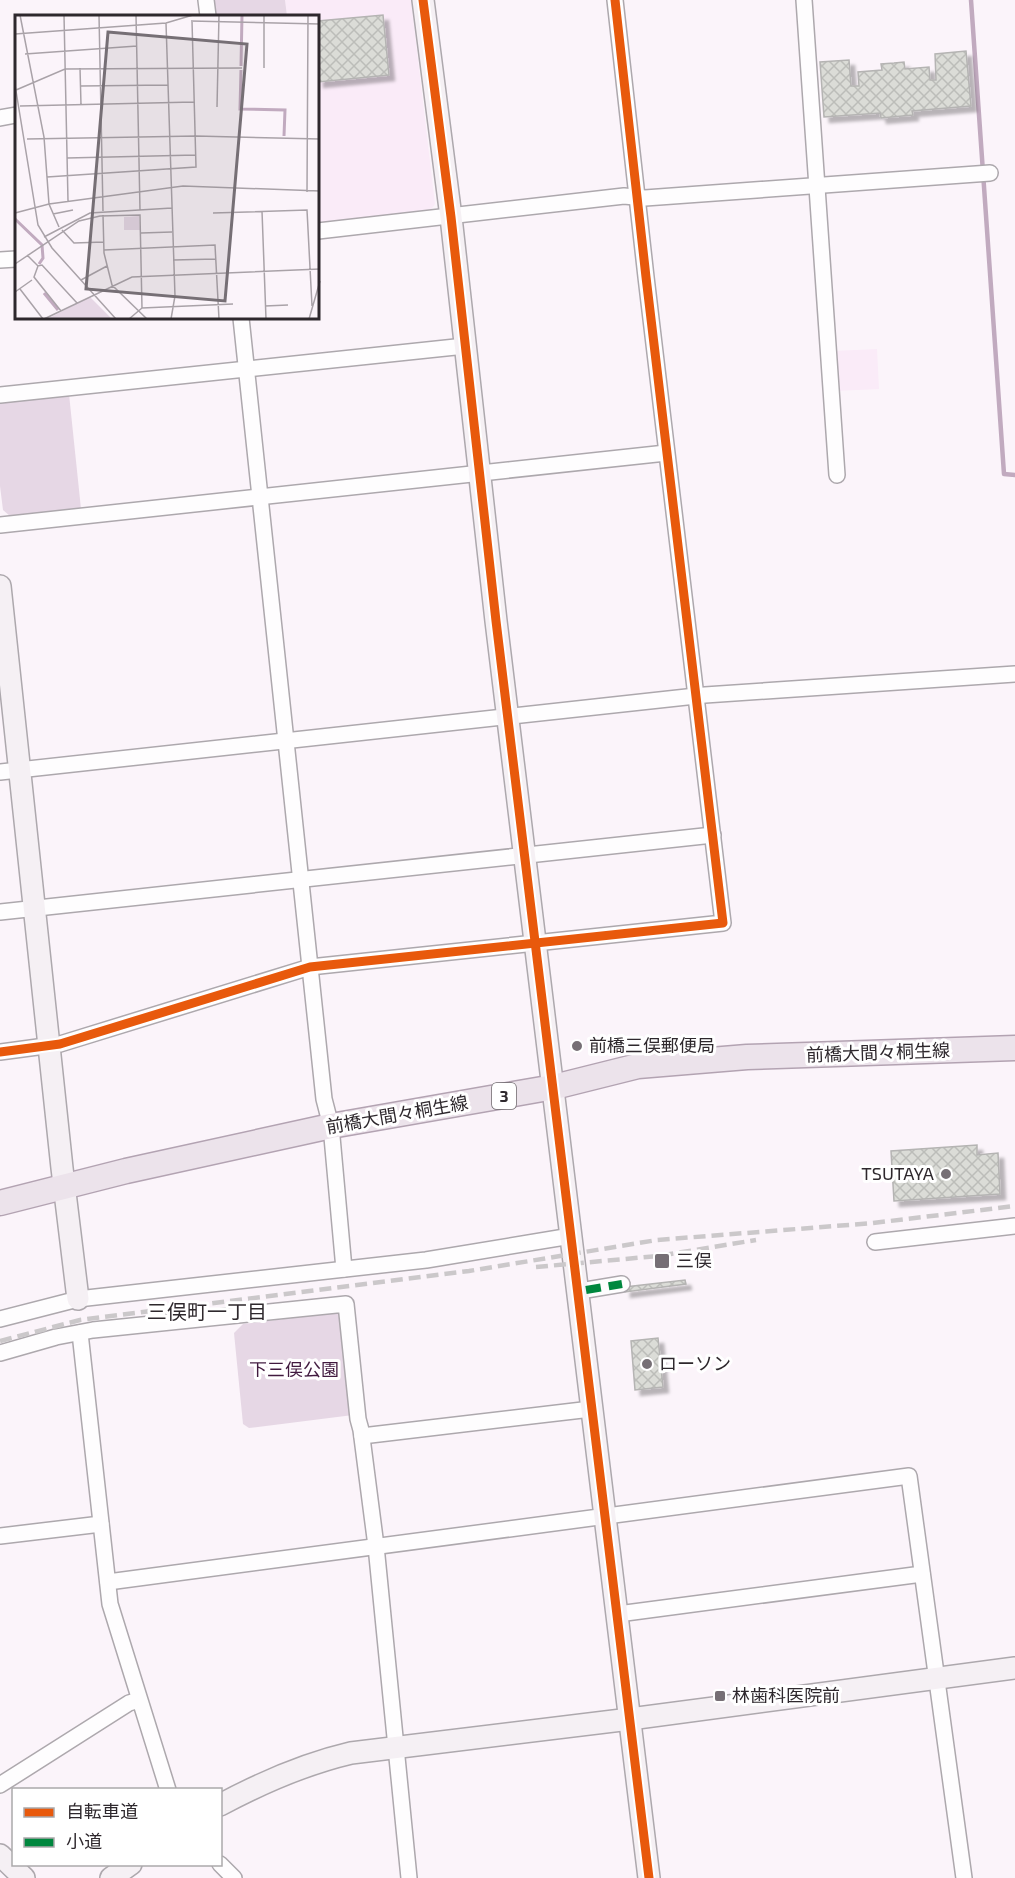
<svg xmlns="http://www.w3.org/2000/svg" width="1015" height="1878" font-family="'Exo 2','Noto Sans JP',sans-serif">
  <defs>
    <pattern id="building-cross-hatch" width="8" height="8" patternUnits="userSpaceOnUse" patternTransform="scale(1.5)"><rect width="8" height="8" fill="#dbdcd7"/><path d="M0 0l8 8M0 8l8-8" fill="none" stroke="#bcbdb9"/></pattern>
    <filter id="shadow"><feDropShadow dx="5.5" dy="5.5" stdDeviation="1.5" flood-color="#0004"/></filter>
  </defs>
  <rect width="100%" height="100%" fill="#fbf4fa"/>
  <!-- built -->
  <g fill="#faebf8">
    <path d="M285,0H411L435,204L430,211L318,223V16H287Z"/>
    <path d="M877,349L879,389L836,391L834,351Z"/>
  </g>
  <!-- park -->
  <g fill="#e6d7e5">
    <path d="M214,0H285L287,16H216Z"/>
    <path d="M69,394L81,509L10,516L3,510L0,486V401Z"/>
    <path d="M340,1312L353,1415L249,1428L243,1424L234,1333L243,1324Z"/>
  </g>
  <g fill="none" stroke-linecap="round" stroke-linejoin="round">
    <!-- stream -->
    <path stroke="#c1aabf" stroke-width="4.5" d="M971,0L1004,474L1015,475"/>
  </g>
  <!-- building -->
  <g fill="url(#building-cross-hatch)" stroke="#b5b4b3" stroke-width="1.5" filter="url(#shadow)">
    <path d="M383,15L389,75L318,82V21Z"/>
    <path d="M966,51L971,106L912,111L913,115L881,118L880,113L824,117L820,62L849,60L851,86H859L858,72L882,70L881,64L894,63L904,62L905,69L929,67L930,80H936L935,54Z"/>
    <path d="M977,1145V1155L998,1153L1000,1194L894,1201L891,1151Z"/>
    <path d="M685,1280L686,1284L625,1292V1287Z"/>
    <path d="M658,1338L663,1387L635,1390L631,1341Z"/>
  </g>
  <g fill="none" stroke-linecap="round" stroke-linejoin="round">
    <defs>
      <g id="street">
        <path d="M206,0L208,16"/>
        <path d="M804,0L837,475"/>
        <path d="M0,118L16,115"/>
        <path d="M318,231L624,196L645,198L990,173"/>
        <path d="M0,260L16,259"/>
        <path d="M241,318L310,967L324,1099L331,1126L344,1269"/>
        <path d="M0,395L465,346"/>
        <path d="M0,525L666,453"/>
        <path d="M0,772L705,695L1015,674"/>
        <path d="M0,912L713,835"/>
        <path d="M0,1052L60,1044L310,967L723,923L646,277L615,0"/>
        <path d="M875,1242L1015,1226"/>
        <path d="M586,1290L622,1284"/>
        <path d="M0,1319L78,1299L426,1260L571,1236"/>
        <path d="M80,1333L110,1604L168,1790"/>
        <path d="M0,1353L56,1337L93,1330L346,1304L358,1419L361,1430L376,1546L409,1878"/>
        <path d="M362,1436L591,1409"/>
        <path d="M0,1536L101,1524"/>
        <path d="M108,1582L909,1476L964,1878"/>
        <path d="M618,1614L922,1574"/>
        <path d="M0,1785L129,1703L139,1700"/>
        <path d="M220,1864L234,1878"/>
      </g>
      <g id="secondary">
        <path d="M423,0L451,217L496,621L649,1878"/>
        <path d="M0,586L62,1168L78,1299"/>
        <path d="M220,1805C263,1782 304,1764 351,1753L630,1719L1015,1668"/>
        <path d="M0,1855L24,1878"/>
        <path d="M111,1878L131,1864"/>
      </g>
      <path id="primary" d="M0,1203L126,1171L331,1126L554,1087L638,1066L747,1057L1015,1048"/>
    </defs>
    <!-- street casing -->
    <use href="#street" stroke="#ada8ad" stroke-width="18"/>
    <!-- secondary casing -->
    <use href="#secondary" stroke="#ada8ad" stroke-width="24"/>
    <!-- primary casing -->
    <use href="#primary" stroke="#b3a3b2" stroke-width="27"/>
    <!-- street -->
    <use href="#street" stroke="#fefdfe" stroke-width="15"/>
    <!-- secondary -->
    <use href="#secondary" stroke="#f5f0f4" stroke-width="21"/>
    <!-- primary -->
    <use href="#primary" stroke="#ece3eb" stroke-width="24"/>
    <!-- rail -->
    <g stroke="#cbc8ca" stroke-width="4.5" stroke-dasharray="12 6" stroke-linecap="butt">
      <path d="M536,1267L658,1256L756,1240"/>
      <path d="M0,1341L80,1320L469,1271L657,1240L873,1223L1015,1206"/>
    </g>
    <!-- quiet -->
    <path stroke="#00873e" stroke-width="8" stroke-dasharray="15 8" stroke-linecap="butt" d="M586,1290L622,1284"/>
    <defs>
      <g id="cycleway">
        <path d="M423,0L451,217L496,621L649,1878"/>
        <path d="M0,1052L60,1044L310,967L723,923L646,277L615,0"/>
      </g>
    </defs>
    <!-- cycleway casing -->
    <use href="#cycleway" stroke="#fff" stroke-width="13"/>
    <!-- cycleway -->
    <use href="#cycleway" stroke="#e8590c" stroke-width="9"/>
  </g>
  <!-- markers -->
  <g fill="#766f75" stroke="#fff" stroke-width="2">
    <circle cx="577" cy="1046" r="6"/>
    <circle cx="946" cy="1174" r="6"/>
    <rect x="654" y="1253" width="16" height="16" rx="3"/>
    <circle cx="647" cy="1364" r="6"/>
    <rect x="714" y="1690" width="12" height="12" rx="3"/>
  </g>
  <g text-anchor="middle" stroke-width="6" stroke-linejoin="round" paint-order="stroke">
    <!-- shield labels -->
    <rect fill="#fff" stroke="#6d686c" stroke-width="1.5" x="492" y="1083" width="24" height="26" rx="4.5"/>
    <g font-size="16" font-weight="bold" fill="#2e282d">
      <text x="504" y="1102">3</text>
    </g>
    <!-- poi labels -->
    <g font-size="18" fill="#2e282d" stroke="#fff" text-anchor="start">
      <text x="589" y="1052">前橋三俣郵便局</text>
      <text x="934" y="1180" text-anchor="end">TSUTAYA</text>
      <text x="676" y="1267">三俣</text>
      <text x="659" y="1370">ローソン</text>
      <text x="732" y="1702">林歯科医院前</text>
    </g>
    <!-- street labels -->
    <g font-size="18" fill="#2e282d" stroke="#fff">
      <text transform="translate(878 1053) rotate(-2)" y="6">前橋大間々桐生線</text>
      <text transform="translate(397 1115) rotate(-10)" y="6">前橋大間々桐生線</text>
    </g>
    <!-- park labels -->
    <g font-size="18" fill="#411a3f" stroke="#fff">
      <text x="294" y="1376">下三俣公園</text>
    </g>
    <!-- neighbourhood labels -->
    <g font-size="20" fill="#2e282d" stroke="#fff">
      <text x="207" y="1319">三俣町一丁目</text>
    </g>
  </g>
  <!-- overview -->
  <g transform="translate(15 15)">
    <rect width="304" height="304" fill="#fbf4fa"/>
    <path d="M124,201L125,215H109V202ZM75,282L97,304H32Z" fill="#e6d7e5"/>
    <path fill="none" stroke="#c1aabf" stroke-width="3" d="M226,51L227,0M226,55L225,94L270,95L269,121M0,204L27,230L28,243L24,249M29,278L43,295"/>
    <path fill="none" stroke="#a9a2a8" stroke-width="1.5" d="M5,0L29,122L34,189L44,212M49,0L53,186M84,0L88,196M121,0L125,195M176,6L305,9M151,8L160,281L156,304M0,19L151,8L178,0M10,39L122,31M65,53L66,90M249,53V0M0,70L23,210L37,233L101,304M66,71L153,70M1,75L50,54L227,53M5,91L179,87M202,92L204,0M12,124L181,121L305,124M52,143L181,140M32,162L181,152L177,6M292,177L293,0M247,196L251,304M0,198L34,189L168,171L305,176M198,198L292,195L297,291M38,199L58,195M88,200L89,238L97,270L132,304M47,215L59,228L89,227M126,218L157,217M29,222L75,198L157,193M89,235L200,230L204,304M12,240L23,251L27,250L62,288M158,245L201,244M0,249L64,206L85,201L125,200L127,293L114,304M23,251L19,262L46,296M66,265L92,251M5,274L28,304M0,277L17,265M250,291L273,290M127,293L218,289M29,304L117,262L305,254M294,304L305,266"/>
    <path fill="#766f75" fill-opacity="0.15" stroke="#766f75" stroke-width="3" d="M93,17L232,29L210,286L71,274Z"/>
    <rect width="304" height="304" fill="none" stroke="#2e282d" stroke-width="3"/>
  </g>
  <!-- legend -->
  <rect x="12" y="1788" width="210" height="78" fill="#ffffff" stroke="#aba9ab" stroke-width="1.5"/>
  <rect x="24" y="1808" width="30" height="9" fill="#e8590c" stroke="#aba9ab" stroke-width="1.5"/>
  <text x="66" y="1818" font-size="18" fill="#2e282d">自転車道</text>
  <rect x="24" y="1838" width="30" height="9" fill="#00873e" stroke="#aba9ab" stroke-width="1.5"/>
  <text x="66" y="1848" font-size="18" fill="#2e282d">小道</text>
</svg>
